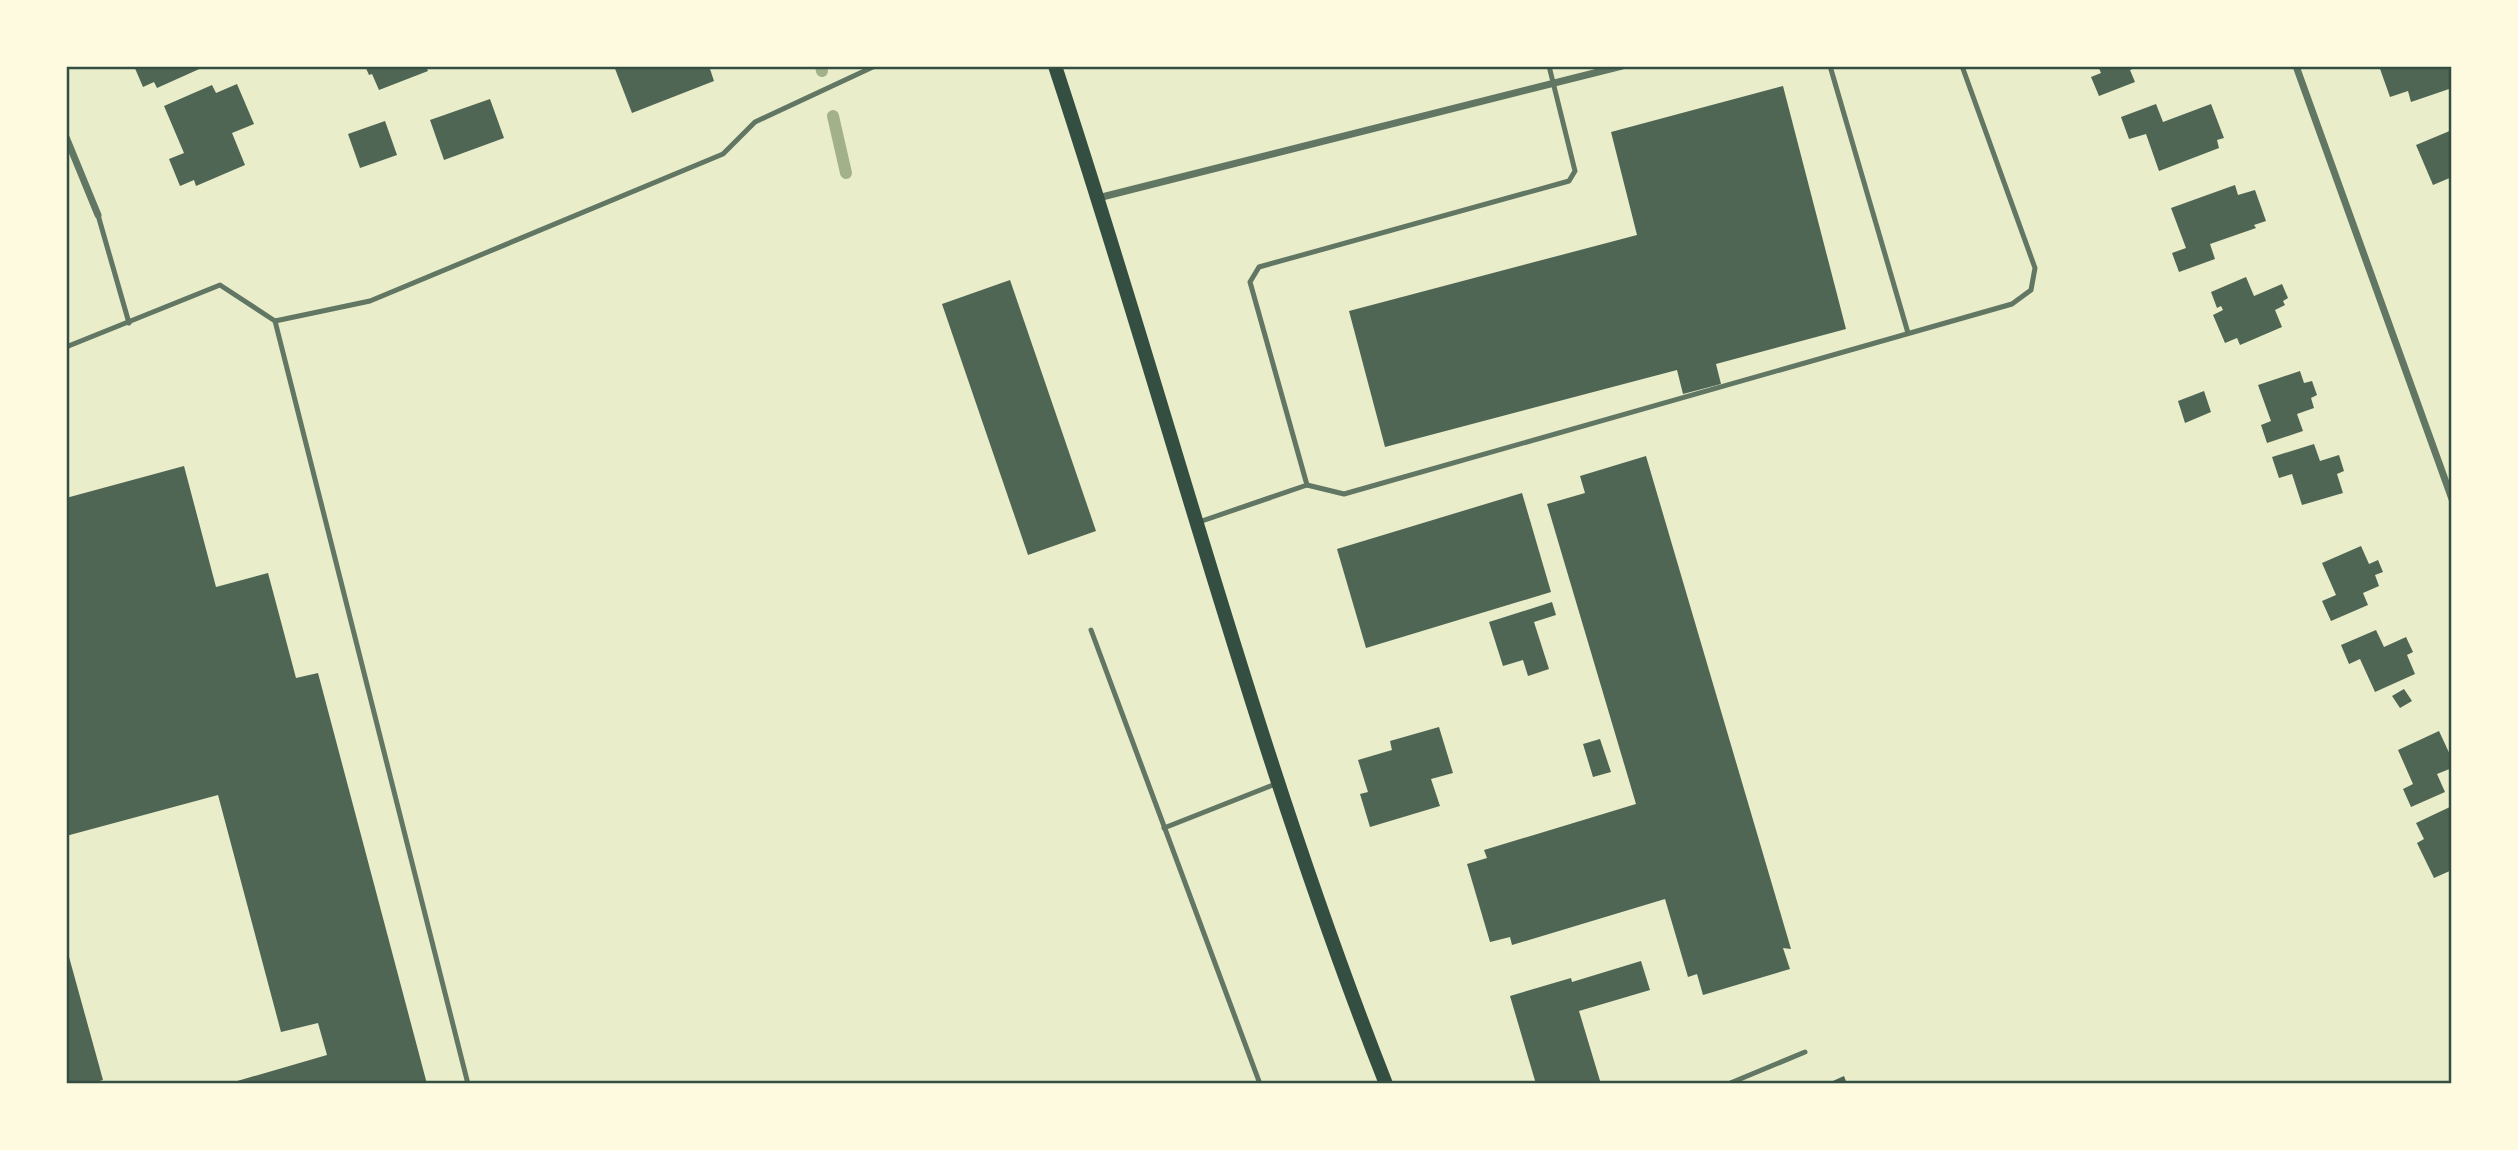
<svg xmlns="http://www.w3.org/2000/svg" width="2518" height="1150" font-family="Mulish,sans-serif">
  <rect width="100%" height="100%" fill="#e9edc9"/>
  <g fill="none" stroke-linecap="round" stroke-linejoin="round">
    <!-- stream -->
    <g stroke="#a3b18a" stroke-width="12">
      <path d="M821,66L822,71"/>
      <path d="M833,116L846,173"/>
    </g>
  </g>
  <!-- building -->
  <g fill="#4f6655">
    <path d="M134,66H206L157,88L154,82L143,87Z"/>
    <path d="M365,66H426L428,71L379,90L372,74L369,75Z"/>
    <path d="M614,66H709L714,81L632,113Z"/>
    <path d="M2098,66H2138V67L2130,70L2135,82L2099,96L2091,77L2101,73Z"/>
    <path d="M2379,66H2452V88L2411,102L2408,91L2390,97Z"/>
    <path d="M237,84L254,124L232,133L245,165L196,186L194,180L180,186L169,159L184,153L164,106L212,85L216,93Z"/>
    <path d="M1783,86L1846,329L1716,364L1721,384L1683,394L1677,370L1385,447L1349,311L1637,235L1611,132Z"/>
    <path d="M490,99L504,138L444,160L430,120Z"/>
    <path d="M2156,104L2163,122L2211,104L2224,138L2217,140L2219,148L2159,171L2146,134L2129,139L2121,117Z"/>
    <path d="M385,121L397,155L360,168L348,134Z"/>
    <path d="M2452,130V177L2433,185L2416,145Z"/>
    <path d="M2235,185L2238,195L2255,190L2266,221L2254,225L2256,228L2210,244L2215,259L2179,272L2172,253L2186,248L2171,208Z"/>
    <path d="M2246,277L2254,296L2282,284L2288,298L2283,301L2285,305L2275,310L2282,327L2240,345L2237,338L2225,343L2213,315L2223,310L2221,306L2217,308L2211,292Z"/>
    <path d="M1010,280L1096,531L1028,555L942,304Z"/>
    <path d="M2300,371L2304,383L2312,381L2317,395L2311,398L2314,408L2297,414L2303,431L2267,443L2261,425L2271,421L2258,385Z"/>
    <path d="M2204,391L2211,412L2185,423L2178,401Z"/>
    <path d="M2314,444L2320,461L2339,455L2344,471L2337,474L2343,493L2302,505L2292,474L2279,478L2272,457Z"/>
    <path d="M1646,456L1791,949L1783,948L1790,969L1703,995L1697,974L1688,977L1665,899L1512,945L1510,937L1490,942L1467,864L1487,858L1484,850L1636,804L1547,504L1585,493L1580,476Z"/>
    <path d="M184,466L216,587L268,573L296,678L318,673L427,1084H227L327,1055L318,1023L281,1032L218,795L66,836V498Z"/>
    <path d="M1522,493L1551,592L1366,648L1337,549Z"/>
    <path d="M2361,546L2369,564L2378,560L2383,572L2375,575L2379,586L2363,593L2368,605L2331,621L2322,601L2336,595L2322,563Z"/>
    <path d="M1552,602L1556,615L1534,622L1549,669L1528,676L1523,660L1503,666L1489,622Z"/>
    <path d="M2376,630L2384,647L2406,637L2413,652L2407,655L2415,674L2375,692L2360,659L2349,664L2341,645Z"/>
    <path d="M2404,689L2412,701L2400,708L2392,696Z"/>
    <path d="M1439,727L1453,773L1431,779L1440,806L1370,827L1360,794L1368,792L1358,760L1392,750L1390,741Z"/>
    <path d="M2439,731L2452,759V768L2437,774L2445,792L2411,807L2403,789L2413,784L2398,750Z"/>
    <path d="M1600,739L1611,772L1593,777L1583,744Z"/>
    <path d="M2452,806V870L2434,878L2417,843L2424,839L2416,823Z"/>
    <path d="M66,946L103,1080L89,1084H66Z"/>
    <path d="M1641,961L1650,990L1579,1011L1601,1084H1536L1510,996L1571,978L1572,982Z"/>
    <path d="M1844,1076L1847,1084H1826Z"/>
  </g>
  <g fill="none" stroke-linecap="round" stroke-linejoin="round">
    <!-- service -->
    <g stroke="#617663" stroke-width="5">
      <path d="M1830,66L1908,333"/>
      <path d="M98,215L129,323"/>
      <path d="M275,321L468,1084"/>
      <path d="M66,347L220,285L275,321L370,301L723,154L755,122L875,66"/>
      <path d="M1307,485L1344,494L2012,304L2031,290L2035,268L1962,66"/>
      <path d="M1199,522L1307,485L1250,282L1259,267L1569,181L1575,171L1549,66"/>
      <path d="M1091,630L1260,1084"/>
      <path d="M1164,828L1278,783"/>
      <path d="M1728,1084L1805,1052"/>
    </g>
    <!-- minor -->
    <g stroke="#617663" stroke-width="7">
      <path d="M2296,66L2452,499"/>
      <path d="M66,137L98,215"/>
      <path d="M1098,198L1622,66"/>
    </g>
    <!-- secondary -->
    <path stroke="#344e41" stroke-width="14" d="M1055,66C1167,405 1255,752 1386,1084"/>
  </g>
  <!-- border -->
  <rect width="2518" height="1150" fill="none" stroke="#fefae0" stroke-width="136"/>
  <rect x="68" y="68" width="2382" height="1014" fill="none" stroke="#344e41" stroke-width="2.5"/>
</svg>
